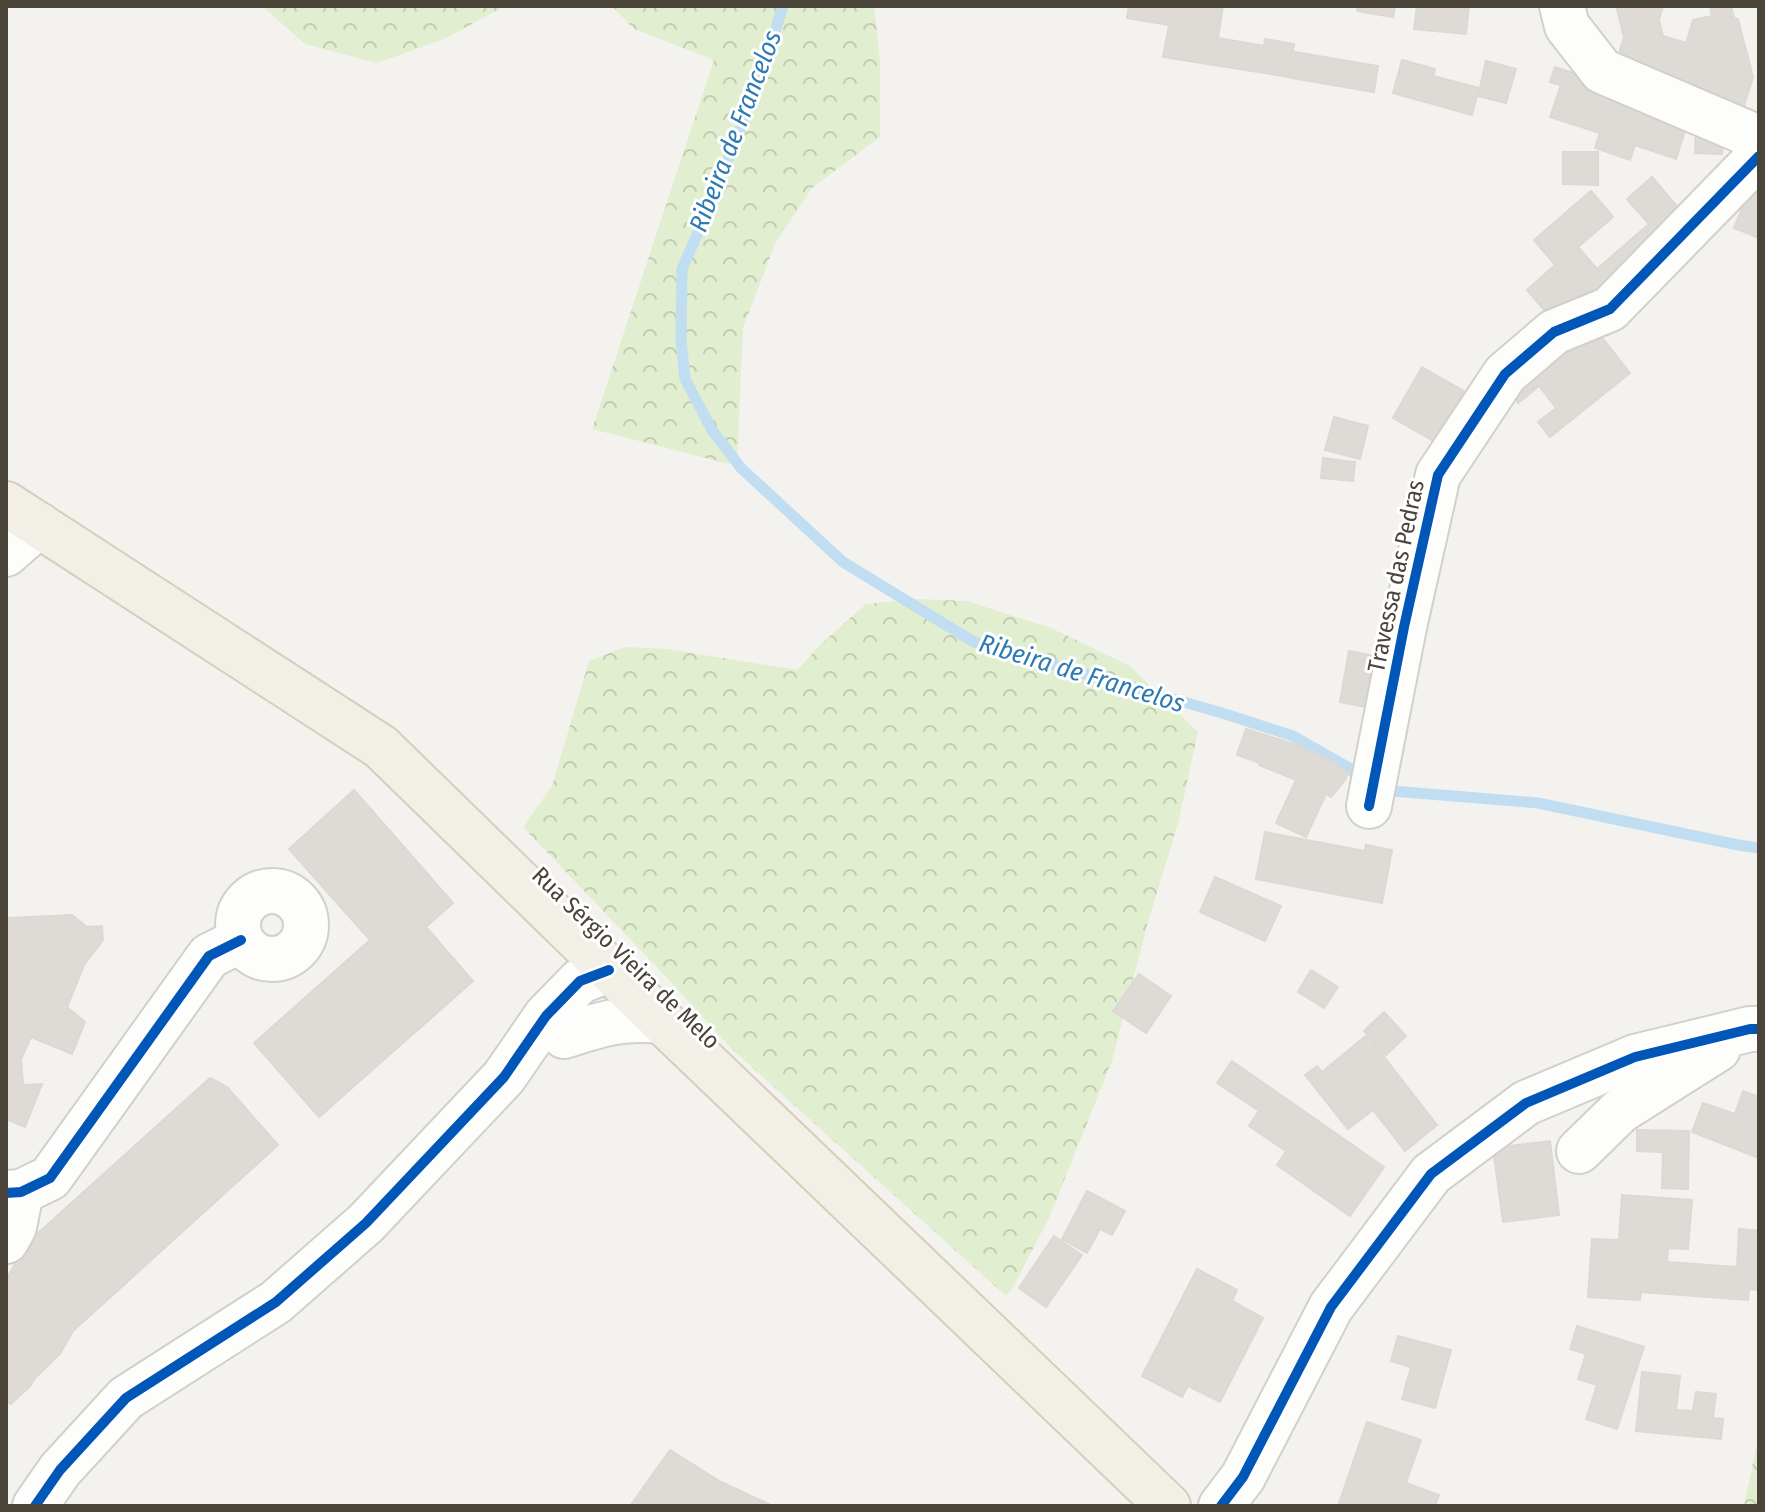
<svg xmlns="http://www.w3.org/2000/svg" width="1765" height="1512" font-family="'Fira Sans Condensed',sans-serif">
  <defs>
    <pattern id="forest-crowns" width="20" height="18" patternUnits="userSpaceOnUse" patternTransform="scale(2)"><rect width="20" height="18" fill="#e1eecf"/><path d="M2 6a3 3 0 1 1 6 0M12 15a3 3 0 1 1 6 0" fill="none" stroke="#c3cdb2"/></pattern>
  </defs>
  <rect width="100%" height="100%" fill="#f4f2ee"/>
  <!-- forest -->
  <g fill="url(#forest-crowns)">
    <path d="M262,6H505L444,39L377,63L305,44Z"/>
    <path d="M612,6H874L880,60V137L812,188L775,244L743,328L737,466L592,429L714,60L634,29Z"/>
    <path d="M917,599L967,601L1051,628L1130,666L1198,732L1179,820L1148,922L1112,1061L1049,1218L1013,1287L1006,1296L733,1050L667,978L523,827L552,786L589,661L625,647L667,649L797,670L821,644L866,604Z"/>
    <path d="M1759,1447V1506H1744L1756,1448Z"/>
  </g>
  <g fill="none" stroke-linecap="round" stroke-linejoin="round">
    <!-- stream -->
    <g stroke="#c0ddf1" stroke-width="11">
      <path d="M783,6L761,75L714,196L682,269L681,340L685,379L712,430L741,468L843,562L974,642L1222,713L1293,736L1351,769L1362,784"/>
      <path d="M1380,790L1538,803L1738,845L1759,848"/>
    </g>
  </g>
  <!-- building -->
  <g fill="#dedbd6" stroke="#dcd9d4" stroke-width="2">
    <path d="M1129,6H1223L1218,38L1264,46L1265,39L1294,44L1289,77L1163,57L1169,25L1127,18Z"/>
    <path d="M1358,6H1395L1393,17L1357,11Z"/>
    <path d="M1417,6H1469L1466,34L1414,29Z"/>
    <path d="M1616,6H1663L1659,20L1663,36L1686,43L1693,20L1712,16L1710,6H1731L1734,18L1738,19L1753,77L1743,109L1614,70L1624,37Z"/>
    <path d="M1295,52L1378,66L1374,92L1291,78Z"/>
    <path d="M1402,60L1435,69L1433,76L1479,88L1472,115L1393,93Z"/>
    <path d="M1486,61L1516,69L1506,103L1478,96Z"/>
    <path d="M1555,67L1691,112L1676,159L1635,145L1630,160L1595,148L1600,133L1550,117L1561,85L1550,82Z"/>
    <path d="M1696,129L1724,131L1722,154L1695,153Z"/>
    <path d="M1563,152H1598V185L1563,184Z"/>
    <path d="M1759,167V238L1734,228Z"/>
    <path d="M1652,177L1692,224L1564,333L1527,290L1555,265L1534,240L1591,191L1613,217L1578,247L1597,269L1649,224L1627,199Z"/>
    <path d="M1589,321L1630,373L1550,437L1538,422L1556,408L1539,386L1518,403L1506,387Z"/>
    <path d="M1422,367L1464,391L1435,442L1393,418Z"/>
    <path d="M1334,417L1368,426L1360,459L1325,450Z"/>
    <path d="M1323,458L1355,462L1353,481L1321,478Z"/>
    <path d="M1349,651L1386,658L1376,709L1340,702Z"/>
    <path d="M1246,729L1297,745L1338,764L1337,766L1348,772L1345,780L1331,797L1326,794L1306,837L1276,823L1296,780L1259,765L1260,763L1237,755Z"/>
    <path d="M354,790L453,903L426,927L473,981L319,1117L254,1043L370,940L289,849Z"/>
    <path d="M1265,832L1365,851L1366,845L1392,850L1382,903L1256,879Z"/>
    <path d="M1215,877L1281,906L1265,941L1200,912Z"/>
    <path d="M72,915L87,927L102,926L103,940L84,965L67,1007L85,1022L72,1054L31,1037L21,1059L23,1085L42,1084L25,1127L6,1119V924L8,918Z"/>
    <path d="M1311,970L1338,987L1324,1008L1298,992Z"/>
    <path d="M1139,974L1171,996L1146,1033L1113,1011Z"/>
    <path d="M1384,1012L1406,1036L1386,1055L1364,1031Z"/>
    <path d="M1367,1035L1437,1125L1405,1151L1373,1110L1348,1129L1305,1075L1317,1066L1322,1072Z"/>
    <path d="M1232,1061L1384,1167L1350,1216L1277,1165L1286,1151L1249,1126L1259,1111L1217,1083Z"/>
    <path d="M210,1078L227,1087L278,1145L73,1331L60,1354L36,1377L30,1386L11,1404L6,1401V1280L26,1244Z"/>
    <path d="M1743,1091L1759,1097V1158L1692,1132L1703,1103L1735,1114Z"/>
    <path d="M1637,1130L1689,1131L1688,1189L1662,1188L1663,1152L1637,1151Z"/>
    <path d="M1550,1141L1559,1215L1503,1222L1493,1148Z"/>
    <path d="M1087,1191L1125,1211L1112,1235L1100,1229L1087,1253L1062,1239Z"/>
    <path d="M1622,1195L1692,1200L1688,1249L1668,1248L1667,1262L1737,1267L1739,1229L1759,1231V1290L1749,1289L1748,1300L1641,1292L1640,1300L1588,1297L1592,1239L1619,1240Z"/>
    <path d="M1054,1236L1082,1255L1046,1307L1019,1288Z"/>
    <path d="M1197,1269L1237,1290L1232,1301L1263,1318L1220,1402L1188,1386L1182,1397L1142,1376Z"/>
    <path d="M1577,1326L1644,1347L1617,1429L1586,1419L1597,1385L1578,1379L1586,1354L1570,1349Z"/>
    <path d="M1398,1336L1451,1350L1435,1408L1402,1399L1411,1367L1391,1361Z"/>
    <path d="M1642,1372L1680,1376L1676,1410L1693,1411L1696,1392L1716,1394L1713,1418L1723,1419L1721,1439L1636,1431Z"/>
    <path d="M1367,1422L1421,1440L1406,1483L1439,1495L1435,1506H1338Z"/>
    <path d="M670,1450L721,1482L773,1506H630Z"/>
  </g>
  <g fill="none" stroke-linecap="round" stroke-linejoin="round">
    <defs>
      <g id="minor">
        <path d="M1562,6L1567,26L1602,71L1759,138"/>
        <path d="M6,554L39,525"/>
        <path d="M1369,806L1404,627L1438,475L1505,374L1554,332L1610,309L1759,156"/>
        <circle cx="272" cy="925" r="34"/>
        <path d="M564,1036C601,1024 621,1017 662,1021"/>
        <path d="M1579,1151L1620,1111L1718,1049"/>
        <path d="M6,1193L21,1192L50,1178L209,956L241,940"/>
        <path d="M6,1241L14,1227L21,1192"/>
        <path d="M35,1506L60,1470L126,1398L276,1302L366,1223L504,1077L546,1016L580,981L609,970"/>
        <path d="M1221,1506L1243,1477L1331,1307L1431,1174L1526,1103L1635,1057L1750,1029H1759"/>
      </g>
      <path id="major" d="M6,504L381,747L662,1021L1168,1506"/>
    </defs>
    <!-- minor casing -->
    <use href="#minor" stroke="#d2d0cb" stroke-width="48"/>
    <!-- major casing -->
    <use href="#major" stroke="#d6cebb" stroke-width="48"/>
    <!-- minor -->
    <use href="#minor" stroke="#fdfdfc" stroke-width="44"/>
    <!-- major -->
    <use href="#major" stroke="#f2efe6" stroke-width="44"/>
    <defs>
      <g id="cycleway">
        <path d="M1369,806L1404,627L1438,475L1505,374L1554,332L1610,309L1759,156"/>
        <path d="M6,1193L21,1192L50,1178L209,956L241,940"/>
        <path d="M35,1506L60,1470L126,1398L276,1302L366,1223L504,1077L546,1016L580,981L609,970"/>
        <path d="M1221,1506L1243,1477L1331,1307L1431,1174L1526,1103L1635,1057L1750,1029H1759"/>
      </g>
    </defs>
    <!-- cycleway casing -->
    <use href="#cycleway" stroke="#fff" stroke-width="15"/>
    <!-- cycleway -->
    <use href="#cycleway" stroke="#0057b8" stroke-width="10"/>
  </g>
  <g text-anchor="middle" stroke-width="6" stroke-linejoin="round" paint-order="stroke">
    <!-- street labels -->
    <g font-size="24" fill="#4b4439" stroke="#fff">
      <text transform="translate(1396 576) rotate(-78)" y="8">Travessa das Pedras</text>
      <text transform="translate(626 958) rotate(44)" y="8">Rua Sérgio Vieira de Melo</text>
    </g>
    <!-- water labels -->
    <g font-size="26" font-style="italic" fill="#2e7ab2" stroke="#fff">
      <text transform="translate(735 131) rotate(-69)" y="9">Ribeira de Francelos</text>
      <text transform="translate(1082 673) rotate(17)" y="9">Ribeira de Francelos</text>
    </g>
  </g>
  <!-- border -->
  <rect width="1765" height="1512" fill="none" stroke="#4b4439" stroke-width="16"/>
</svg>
